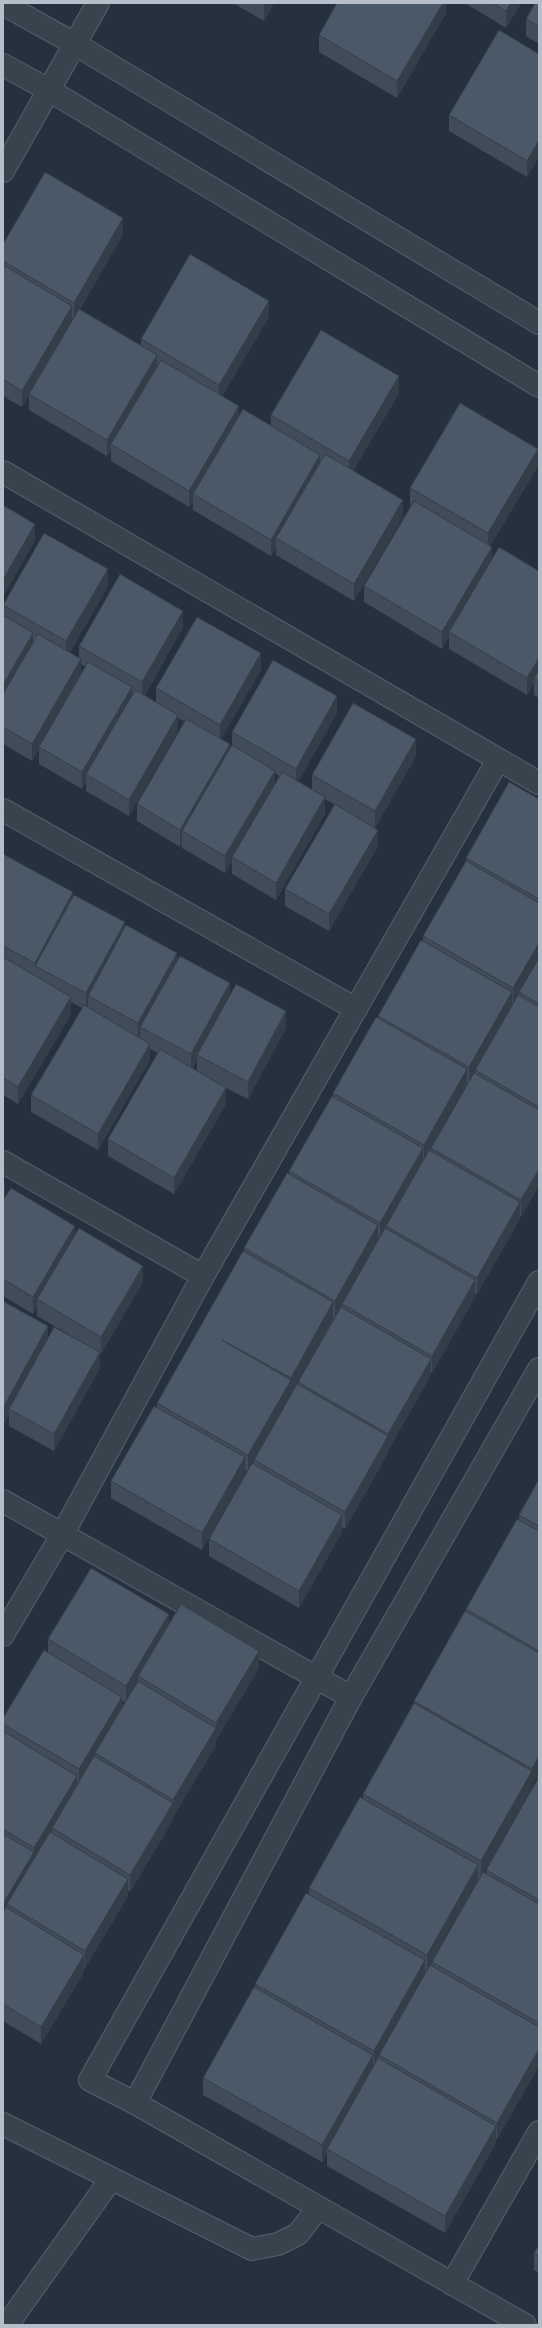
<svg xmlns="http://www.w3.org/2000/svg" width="542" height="2328" font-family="'Archivo Narrow',sans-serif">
  <rect width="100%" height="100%" fill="#25313e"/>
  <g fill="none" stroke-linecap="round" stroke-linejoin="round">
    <defs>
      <g id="minor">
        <path d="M3,4L75,44L539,323"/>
        <path d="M3,65L49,90L539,386"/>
        <path d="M3,171L98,3"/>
        <path d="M3,472L539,783"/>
        <path d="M3,810L356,1009"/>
        <path d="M3,1162L203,1276"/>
        <path d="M3,1501L351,1697"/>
        <path d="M3,1635L62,1535L203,1276L498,760"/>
        <path d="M135,2103L351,1697L539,1369"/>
        <path d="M3,2124L252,2249L278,2244L298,2234L318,2208"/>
        <path d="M452,2284L539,2132"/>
        <path d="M7,2325L111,2179"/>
        <path d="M525,2325L135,2103L90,2080L539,1282"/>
      </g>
    </defs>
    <!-- minor casing -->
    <use href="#minor" stroke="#57616c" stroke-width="24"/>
    <!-- minor -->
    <use href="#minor" stroke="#39434e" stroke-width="22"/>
  </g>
  <!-- wall -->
  <g fill="#404c59" fill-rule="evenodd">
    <path d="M233,3H274L264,21Z"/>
    <path d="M446,3V13L397,98L319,52V35Z"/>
    <path d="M465,3H521L506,28Z"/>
    <path d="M539,3V44L526,36V19Z"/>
    <path d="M539,54V156L527,177L449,131V115Z"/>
    <path d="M123,235L80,309L141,345V339L269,317L222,396L239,415L271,426V415L399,393L353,471L403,517L354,601L276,555V548L271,556L193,510V502L189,507L111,461V450L107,456L29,410V396L22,407L3,396V244Z"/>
    <path d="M538,466L490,546L492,559L538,571V560L539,559V698L534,695V683L527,695L449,649V636L442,649L364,602V586L411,505H410V488Z"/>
    <path d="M108,586L70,652L79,658V646L183,627L145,695L156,702V688L261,670L221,739L230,750L232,746V732L337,713L298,782L312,790V775L416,756L375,828L378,846L329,931L285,906V889L335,805L325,799V814L276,900L232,874V861L225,873L182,848V843L180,847L137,821V804L185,722L178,718V731L129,816L86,791V782L82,789L39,764V749L32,761L3,744V605ZM81,664L86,667L81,674ZM275,773L279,776L275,784Z"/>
    <path d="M539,799V1186L521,1217L520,1216V1219L477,1294H475V1297L432,1373L431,1372V1375L388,1451V1453L345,1529L342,1527V1532L299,1608L209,1556V1539L247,1472L245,1470V1474L202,1550L111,1498V1481L157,1407V1403L244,1251V1248L289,1175V1171L333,1096V1093L378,1018V1016L423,941V936L466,861V858ZM298,1383V1385L254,1460V1465L252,1464Z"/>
    <path d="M3,854L177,961L230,995L286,1028L248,1099L226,1088V1104L174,1194L108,1156V1139L158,1053L150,1049V1060L98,1150L31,1112V1095L82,1008L71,1002V1014L18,1104L3,1095ZM197,1060V1070L193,1068Z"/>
    <path d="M3,1183L5,1197L75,1235L143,1282L101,1354L100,1353V1368L54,1451L9,1426V1415L3,1425V1301L48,1337L68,1334L37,1316V1307L33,1314L3,1296Z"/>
    <path d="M539,1479V2066L497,2139H496V2143L445,2233L327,2166V2153L322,2162L203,2095V2078L255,1988V1984L309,1895V1888L363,1799V1794L414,1704V1701L466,1612V1609L519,1520V1515ZM537,1776V1780L486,1870V1874L484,1872L532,1788V1785Z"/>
    <path d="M169,1623L259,1668L216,1740V1745L173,1817V1820L130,1892L128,1890V1896L85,1968L84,1967V1972L41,2044L3,2021V1718L48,1653V1639ZM122,1701L125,1702L122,1707Z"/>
    <path d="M539,2245V2273L534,2270V2253Z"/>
  </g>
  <!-- shaded-wall -->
  <g fill="#343e48">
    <path d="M264,3H274L264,21Z"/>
    <path d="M443,3H446V13L397,98V81Z"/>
    <path d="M511,3H521L506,28V11Z"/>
    <path d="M539,140V156L527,177V161Z"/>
    <path d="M123,218V235L74,319V303Z"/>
    <path d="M269,301V317L219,402V385Z"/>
    <path d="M72,306V323L29,394V396L22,407V391Z"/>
    <path d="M157,355V372L111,444V450L107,456V440Z"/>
    <path d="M399,376V393L349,478V461Z"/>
    <path d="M239,406V423L193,494V502L189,507V491Z"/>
    <path d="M538,449V466L488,550V533Z"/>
    <path d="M320,455V472L276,538V548L271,556V540Z"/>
    <path d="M403,500V517L354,601V584Z"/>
    <path d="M35,524V541L3,597V580Z"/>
    <path d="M492,547V564L449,632V636L442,649V632Z"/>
    <path d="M108,569V586L66,658V641Z"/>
    <path d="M183,611V627L142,699V682Z"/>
    <path d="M33,633V650L3,702V685Z"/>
    <path d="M261,653V670L220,741V725Z"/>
    <path d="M539,658V675L534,678V683L527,695V678Z"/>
    <path d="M81,659V676L39,747V749L32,761V744Z"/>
    <path d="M132,687V704L86,774V782L82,789V772Z"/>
    <path d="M337,696V713L296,785V769Z"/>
    <path d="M178,715V731L129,816V800Z"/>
    <path d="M416,739V756L375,828V811Z"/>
    <path d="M230,744V761L182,831V843L180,847V830Z"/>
    <path d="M275,771V788L232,857V861L225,873V856Z"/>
    <path d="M325,797V814L276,900V883Z"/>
    <path d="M378,830V846L329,931V914Z"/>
    <path d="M73,892V909L35,966V980V963Z"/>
    <path d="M125,922V939L88,996V1006L86,1010V993Z"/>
    <path d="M539,943V960L519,992V994L513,1005V988Z"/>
    <path d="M177,953V970L140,1027V1036L138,1040V1023Z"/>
    <path d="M230,983V1000L197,1055V1060L191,1071V1054Z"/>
    <path d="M512,992V1009L475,1070V1073L469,1084V1067Z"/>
    <path d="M71,997V1014L18,1104V1087Z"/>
    <path d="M286,1011V1028L248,1099V1082Z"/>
    <path d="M150,1044V1060L98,1150V1134Z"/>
    <path d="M467,1069V1086L424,1162V1145Z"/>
    <path d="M226,1088V1104L174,1194V1178Z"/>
    <path d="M423,1148V1164L386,1226V1230L380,1240V1223Z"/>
    <path d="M539,1169V1186L521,1217V1200Z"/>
    <path d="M5,1184V1201L3,1205V1188Z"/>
    <path d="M520,1202V1219L477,1294V1278Z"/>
    <path d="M378,1225V1242L342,1304V1306L335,1317V1301Z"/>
    <path d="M75,1226V1243L37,1299V1307L33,1314V1297Z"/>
    <path d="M143,1266V1282L101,1354V1337Z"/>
    <path d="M475,1280V1297L432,1373V1356Z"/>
    <path d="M333,1302V1319L291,1395V1378Z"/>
    <path d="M48,1326V1343L9,1409V1415L3,1425V1408Z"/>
    <path d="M100,1352V1368L54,1451V1434Z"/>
    <path d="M431,1359V1375L388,1451V1434Z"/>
    <path d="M291,1380V1396L248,1472V1455Z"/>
    <path d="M388,1436V1453L345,1529V1512Z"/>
    <path d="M245,1457V1474L202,1550V1533Z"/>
    <path d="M342,1515V1532L299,1608V1591Z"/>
    <path d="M169,1614V1631L138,1676V1684L126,1703V1686Z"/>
    <path d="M259,1651V1668L216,1740V1723Z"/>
    <path d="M122,1697V1714L95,1753V1760L79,1786V1769Z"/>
    <path d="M216,1728V1745L173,1817V1800Z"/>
    <path d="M539,1756V1773L532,1785V1788L481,1878V1861L532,1771V1769Z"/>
    <path d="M77,1776V1793L52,1828V1836L34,1865V1848Z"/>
    <path d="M173,1803V1820L130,1892V1875Z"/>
    <path d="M34,1852V1869L7,1904V1915L3,1921V1904Z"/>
    <path d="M478,1865V1882L427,1972V1955Z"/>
    <path d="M128,1879V1896L85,1968V1951Z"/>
    <path d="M84,1955V1972L41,2044V2027Z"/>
    <path d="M425,1960V1977L379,2055V2059L374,2068V2051Z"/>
    <path d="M539,2049V2066L497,2139V2123Z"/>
    <path d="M373,2055V2072L327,2149V2153L322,2162V2145Z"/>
    <path d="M496,2126V2143L445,2233V2216Z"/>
  </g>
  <!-- building -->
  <g fill="#4b5867" stroke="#343e48">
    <path d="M337,3H443L397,81L319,35Z"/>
    <path d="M493,3H511L506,11Z"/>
    <path d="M535,3H539V27L526,19Z"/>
    <path d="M499,30L539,54V140L527,161L449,115Z"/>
    <path d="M45,172L123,218L74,303L3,261V244Z"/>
    <path d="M190,254L269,301L219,385L141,339Z"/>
    <path d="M3,265L72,306L22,391L3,379Z"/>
    <path d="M79,309L157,355L107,440L29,394Z"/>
    <path d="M321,330L399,376L349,461L271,415Z"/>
    <path d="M161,360L239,406L189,491L111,444Z"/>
    <path d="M460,403L538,449L488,533L410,488Z"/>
    <path d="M243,409L320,455L271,540L193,494Z"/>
    <path d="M325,454L403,500L354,584L276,538Z"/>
    <path d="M414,501L492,547L442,632L364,586Z"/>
    <path d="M3,505L35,524L3,580Z"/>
    <path d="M44,533L108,569L66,641L3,605Z"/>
    <path d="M499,547L539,571V658L527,678L449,632Z"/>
    <path d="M120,574L183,611L142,682L79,646Z"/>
    <path d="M3,615L33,633L3,685Z"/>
    <path d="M197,617L261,653L220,725L156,688Z"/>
    <path d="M38,634L81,659L32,744L3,727V694Z"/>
    <path d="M273,660L337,696L296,769L232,732Z"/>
    <path d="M88,662L132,687L82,772L39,747Z"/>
    <path d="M539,669V681L534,678Z"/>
    <path d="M135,690L178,715L129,800L86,774Z"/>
    <path d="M353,703L416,739L375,811L312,775Z"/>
    <path d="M186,719L230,744L180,830L137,804Z"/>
    <path d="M232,745L275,771L225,856L182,831Z"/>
    <path d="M282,772L325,797L276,883L232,857Z"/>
    <path d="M509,782L539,799V899L466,858Z"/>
    <path d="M335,804L378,830L329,914L285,889Z"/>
    <path d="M3,854L73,892L35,963L3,946Z"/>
    <path d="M466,861L539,903V943L513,988L423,936Z"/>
    <path d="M74,895L125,922L86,993L35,966Z"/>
    <path d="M126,925L177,953L138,1023L88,996Z"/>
    <path d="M421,940L512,992L469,1067L378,1016Z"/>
    <path d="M180,956L230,983L191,1054L140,1027Z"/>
    <path d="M5,958L71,997L18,1087L3,1078V961Z"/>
    <path d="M539,958V1004L519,992Z"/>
    <path d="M236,984L286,1011L248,1082L197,1055Z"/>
    <path d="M518,995L539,1007V1107L475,1070Z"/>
    <path d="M84,1005L150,1044L98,1134L31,1095Z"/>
    <path d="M376,1017L467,1069L424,1145L333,1093Z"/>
    <path d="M160,1049L226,1088L174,1178L108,1139Z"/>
    <path d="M474,1073L539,1110V1169L521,1200L431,1148Z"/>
    <path d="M332,1096L423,1148L380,1223L289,1171Z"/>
    <path d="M429,1150L520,1202L477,1278L386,1226Z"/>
    <path d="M287,1173L378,1225L335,1301L244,1248Z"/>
    <path d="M3,1183L5,1184L3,1188Z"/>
    <path d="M11,1188L75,1226L33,1297L3,1279V1200Z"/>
    <path d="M79,1228L143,1266L101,1337L37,1299Z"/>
    <path d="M385,1228L475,1280L432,1356L342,1304Z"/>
    <path d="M243,1251L333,1302L291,1378L222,1340L291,1380L248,1455L157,1403Z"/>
    <path d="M3,1301L48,1326L3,1408Z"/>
    <path d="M341,1307L431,1359L388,1434L298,1382Z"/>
    <path d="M54,1327L100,1352L54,1434L9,1409Z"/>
    <path d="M297,1384L388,1436L345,1512L254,1460Z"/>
    <path d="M154,1406L245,1457L202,1533L111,1481Z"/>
    <path d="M252,1463L342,1515L299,1591L209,1539Z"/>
    <path d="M539,1479V1526L519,1515Z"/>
    <path d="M517,1519L539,1531V1651L466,1609Z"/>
    <path d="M91,1568L169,1614L126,1686L48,1639Z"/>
    <path d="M181,1604L259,1651L216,1723L138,1676Z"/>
    <path d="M465,1611L539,1653V1756L532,1769L414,1701Z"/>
    <path d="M44,1650L122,1697L79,1769L3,1724V1718Z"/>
    <path d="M138,1681L216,1728L173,1800L95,1753Z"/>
    <path d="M414,1703L532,1771L481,1861L363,1794Z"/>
    <path d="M3,1731L77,1776L34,1848L3,1829Z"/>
    <path d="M94,1756L173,1803L130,1875L52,1828Z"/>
    <path d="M537,1780L539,1781V1900L486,1870Z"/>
    <path d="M360,1797L478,1865L427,1955L309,1888Z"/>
    <path d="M50,1832L128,1879L85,1951L7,1904Z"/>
    <path d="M3,1834L34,1852L3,1904Z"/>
    <path d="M483,1872L539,1904V2023L432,1962Z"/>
    <path d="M306,1893L425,1960L374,2051L255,1984Z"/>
    <path d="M6,1907L84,1955L41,2027L3,2004V1912Z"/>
    <path d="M430,1965L539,2027V2049L497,2123L379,2055Z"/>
    <path d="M254,1987L373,2055L322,2145L203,2078Z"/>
    <path d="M378,2058L496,2126L445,2216L327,2149Z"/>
    <path d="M539,2245V2256L534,2253Z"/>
  </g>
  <!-- border -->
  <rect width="542" height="2328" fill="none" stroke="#b5bec9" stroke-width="8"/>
</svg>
